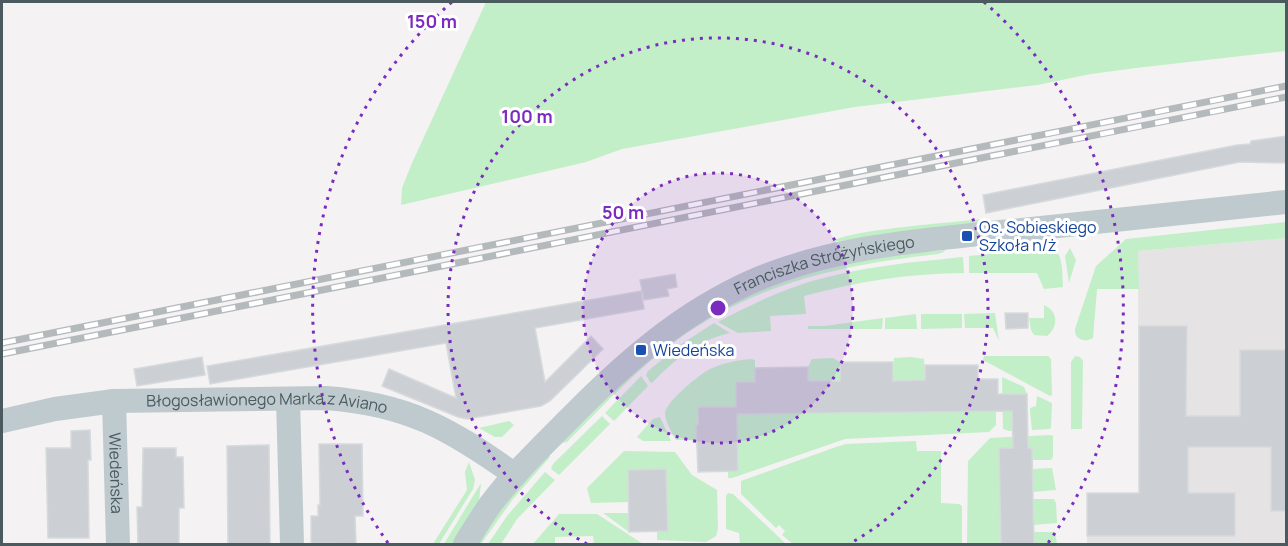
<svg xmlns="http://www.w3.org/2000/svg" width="1288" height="546" font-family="Manrope,sans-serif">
  <rect width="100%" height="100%" fill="#f4f2f2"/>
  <!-- education -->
  <path fill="#e5e3e4" d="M1286,238V544H1087V493H1139L1138,251Z"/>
  <!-- green -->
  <g fill="#c2efc8">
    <path d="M486,2H1286V51L1136,68L1091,74L1037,85L855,107L622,149L586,162L401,205L402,188L412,163Z"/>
    <path d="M983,219V225L831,242C845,230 957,222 983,219Z"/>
    <path d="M1286,222V238L1138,251L1139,289H1097L1093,338C1085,343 1074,340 1075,329L1096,266L1126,239Z"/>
    <path d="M1052,248C1064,254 1062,275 1063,287L1044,289L1037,273H969V256Z"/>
    <path d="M1070,248L1076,260L1069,283L1065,256Z"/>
    <path d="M945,250L944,252L938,254C842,265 758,282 677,340C637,369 602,407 567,442L561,443L628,375L709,314L781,281L865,258Z"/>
    <path d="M963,257L964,273C910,273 856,282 804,296L806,314L770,316L771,331L738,333L718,322C748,306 779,291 812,281C861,267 912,262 963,257Z"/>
    <path d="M1044,305C1058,311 1059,327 1047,336L1034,335L1031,330L1029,318H1044Z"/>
    <path d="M995,313L999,341L993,328H965L964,314Z"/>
    <path d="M916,314L917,329H885V318Z"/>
    <path d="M921,314H962V328L921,329Z"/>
    <path d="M883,318L882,329H808V326H825Z"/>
    <path d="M714,323L730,333C698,340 674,360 652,383L650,382L646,375L648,371L680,345Z"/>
    <path d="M984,356H1048L1051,359L1052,395L1050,396L983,360Z"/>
    <path d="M1075,356L1080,357L1083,361L1082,429H1071V362Z"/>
    <path d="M911,357L924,359L925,380L893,381L894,358Z"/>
    <path d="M833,358L840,362V381H808V367L812,359Z"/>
    <path d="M751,359L755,360V382L736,383V407H698L696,440H676C672,433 666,423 665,414C664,403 700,374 710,369C723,363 737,360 751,359Z"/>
    <path d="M641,376L648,386L614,421L605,413Z"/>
    <path d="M1002,377L1024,387L1027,394H1013L1026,430L1009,431L1003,429Z"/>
    <path d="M1037,396L1052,403L1051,427L1050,429L1032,430L1030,411V408L1036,406Z"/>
    <path d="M996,411V425L989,432L845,439L732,478H728V472L738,471L737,414Z"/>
    <path d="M602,416L610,424L559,475L551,469L553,464Z"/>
    <path d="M660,417L671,441H643L637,437L653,419Z"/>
    <path d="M509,421L514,425L502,437H495L479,428Z"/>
    <path d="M1051,435L1053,436V457L1051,460H1032L1031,448H999L1001,544H967L968,461L990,438Z"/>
    <path d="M916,441L917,451H941V503L959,504L962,506V544H793L782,535L785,531L779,525L776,528L741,494V481L836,447L846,444Z"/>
    <path d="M624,451L675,452L692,475L717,490L718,529L716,536L706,542L657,540V532L668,531L666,469L628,470L629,502L591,503L587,488Z"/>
    <path d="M548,453L550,457L513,499L481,544H476L498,511Z"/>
    <path d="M469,462L475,480L473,489L439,544H433L467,490L465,472Z"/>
    <path d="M1052,468L1056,490L1033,492L1032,469Z"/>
    <path d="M545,472L555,480L517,519L501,544H488L507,516Z"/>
    <path d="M481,483L479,502L454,544H444Z"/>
    <path d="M728,493L733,494L786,544H740L739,533L726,529V496Z"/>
    <path d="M1033,499H1054L1056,503L1057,523L1033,525Z"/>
    <path d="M603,513H629V532Z"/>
    <path d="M559,514H597L643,544H594L593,536L555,537V544H533Z"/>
    <path d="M1034,532H1055L1057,544H1034Z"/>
  </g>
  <!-- building -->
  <g fill="#ccd0d4" stroke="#d6dadd" stroke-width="1.5">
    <path d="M1287,136V163L1240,162L986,213L983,195L1237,145L1250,144L1251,141Z"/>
    <path d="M675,274L677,287L667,289L669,296L644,300L640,280Z"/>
    <path d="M641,291L644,309L535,328L545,382L591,336L603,349L550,401L541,406L467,419L458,417L382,386L389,369L456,398L446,343L210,384L207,366Z"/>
    <path d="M1005,313H1028V328L1006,329Z"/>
    <path d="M1139,326H1187L1186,416H1240V350H1287V511H1271V447H1188V493H1235V536H1087V493H1139Z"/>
    <path d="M202,357L205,375L137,386L134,369Z"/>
    <path d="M840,362H893V381L925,380V365H978V379H998V394H1027L1028,448H1032L1034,544H1001L999,448H1013L1012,411L737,414L738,471L698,472L696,425H698V407H736V382H755V368L808,367V381H840Z"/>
    <path d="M90,430L91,460H88L89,538H48L46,448H71V431Z"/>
    <path d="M319,444H362L363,516H355L356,544L311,543V516H318V505H320Z"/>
    <path d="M269,445L270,544H228L227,446Z"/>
    <path d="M143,448H176V457H183L184,508H179V544H138L137,507H142Z"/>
    <path d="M666,469L668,531L629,532L628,470Z"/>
  </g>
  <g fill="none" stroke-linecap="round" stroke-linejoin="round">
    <!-- minor -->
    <g stroke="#becace" stroke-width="24">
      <path d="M288,399L292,544"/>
      <path id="s1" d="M114,401L118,544"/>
      <path id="s2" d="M2,421L55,409L114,401L326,398C407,404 449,428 515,475"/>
      <path id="s3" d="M465,544C473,531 481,518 490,505C514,473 542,446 570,418C624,363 681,313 753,281C834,246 924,240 1011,231C1103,221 1195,212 1286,202"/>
    </g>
    <defs>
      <g id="rail">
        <path d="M2,343L1286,86"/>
        <path d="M2,354L1286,97"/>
      </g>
    </defs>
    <!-- rail casing -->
    <use href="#rail" stroke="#b4b9bc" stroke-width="7"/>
    <!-- rail -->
    <use href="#rail" stroke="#fff" stroke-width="4.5" stroke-dasharray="14" stroke-linecap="butt"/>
  </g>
  <!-- distance rings -->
  <circle cx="718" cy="308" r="135" fill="#7b2cbf" fill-opacity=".12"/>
  <g fill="none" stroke="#7b2cbf" stroke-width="3" stroke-dasharray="3 6">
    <circle cx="718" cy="308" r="135"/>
    <path d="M587 544A270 270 0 1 1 849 544"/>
    <path d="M388 543A405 405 0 0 1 452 2M984 2A405 405 0 0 1 1048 543"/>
  </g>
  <!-- markers -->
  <g fill="#1a4fb4" stroke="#fff" stroke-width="2">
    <rect x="961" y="230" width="12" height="12" rx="3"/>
    <rect x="635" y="344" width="12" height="12" rx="3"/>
  </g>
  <g text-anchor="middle" stroke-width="6" stroke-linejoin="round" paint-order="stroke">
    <!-- transit labels -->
    <g font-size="16" fill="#164399" stroke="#fff" text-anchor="start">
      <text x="979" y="233">Os. Sobieskiego<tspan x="979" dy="18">Szkoła n/ż</tspan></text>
      <text x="653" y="356">Wiedeńska</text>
    </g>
    <!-- street labels -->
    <g font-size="16" fill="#4a5a5f" stroke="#fff">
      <text dy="6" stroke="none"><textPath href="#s3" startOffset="468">Franciszka Stróżyńskiego</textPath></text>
      <text dy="6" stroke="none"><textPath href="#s2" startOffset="267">Błogosławionego Marka z Aviano</textPath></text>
      <text dy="6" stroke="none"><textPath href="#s1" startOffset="72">Wiedeńska</textPath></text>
    </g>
  </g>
  <circle cx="718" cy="308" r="9" fill="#7b2cbf" stroke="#fff" stroke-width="3"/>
  <g font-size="18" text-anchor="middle" font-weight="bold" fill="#7b2cbf" stroke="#fff" stroke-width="6" stroke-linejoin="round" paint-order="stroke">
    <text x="432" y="28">150 m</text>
    <text x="527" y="123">100 m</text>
    <text x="623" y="219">50 m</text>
  </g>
  <!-- border -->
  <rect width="1288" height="546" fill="none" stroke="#4a5a5f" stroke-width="6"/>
</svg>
